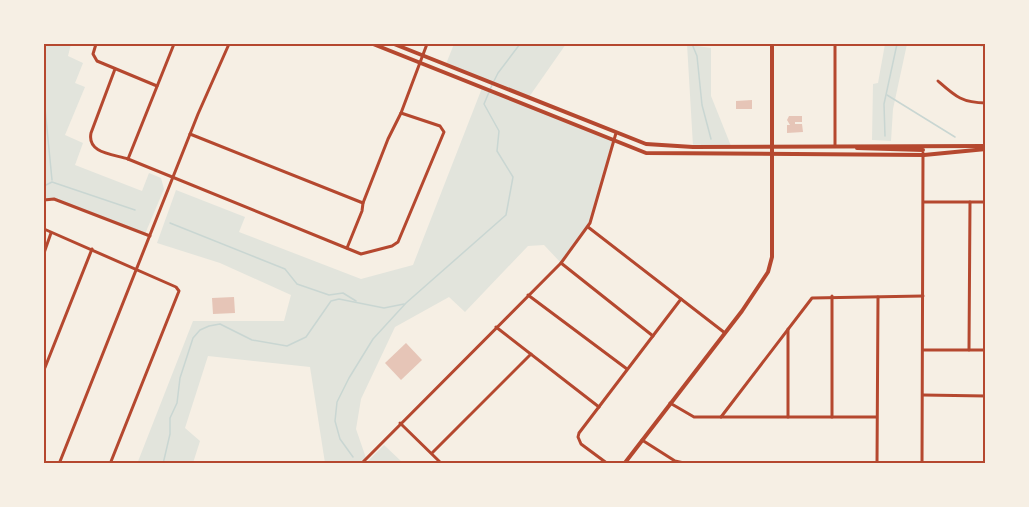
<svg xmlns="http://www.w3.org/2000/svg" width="1029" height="507" font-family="Manrope,sans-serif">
  <rect width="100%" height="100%" fill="#f6efe4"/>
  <!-- green -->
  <g fill="#e2e4dc">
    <path d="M44,44H71L68,56L83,63L75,83L85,87L65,135L83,143L75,165L142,191L149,173L161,178L164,189L145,234L54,199L44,200Z"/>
    <path d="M454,44H566L529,97L446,64Z"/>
    <path d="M687,44H696L697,46L711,48V96L731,146H693Z"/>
    <path d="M885,44H907L893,109L891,141L872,140L873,84L878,83Z"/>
    <path d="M482,88L614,141L590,223L561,263L544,245L528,246L465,312L449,297L395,327L361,399L356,429L366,458L361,463H325L310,367L208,356L185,428L200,441L193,463L137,464L193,321H284L291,295L220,263L157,243L176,190L245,217L239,232L361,279L413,265Z"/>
    <path d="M384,445L403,463H366Z"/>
  </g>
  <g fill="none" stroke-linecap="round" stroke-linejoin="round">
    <!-- stream -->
    <g stroke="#c9d6d2" stroke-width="1.5">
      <path d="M692,44L697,56L702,105L711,139"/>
      <path d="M977,44L982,46"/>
      <path d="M494,81L498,73L520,44"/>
      <path d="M887,95L955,137"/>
      <path d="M44,98L52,180"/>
      <path d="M885,136L884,104L897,44"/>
      <path d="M44,186L52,182L135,210"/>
      <path d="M170,223L285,269L297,284L329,295L343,293L356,301"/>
      <path d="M353,457L340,439L335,421L337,402L349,378L373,339L406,303L506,215L513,177L497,151L499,131L484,104L492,85"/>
      <path d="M163,464L170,434V418L177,403L180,378L193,338L200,330L209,326L220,324L252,340L287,346L306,337L331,301L339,299L384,308L404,304"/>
    </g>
  </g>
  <!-- building -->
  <g fill="#e6c5b7">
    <path d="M752,100V109H736V101Z"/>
    <path d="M789,116H802V122H795V124H802L803,132L787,133V125H790L787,120Z"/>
    <path d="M234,297L235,313L213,314L212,298Z"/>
    <path d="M406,343L422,360L401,380L385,363Z"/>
  </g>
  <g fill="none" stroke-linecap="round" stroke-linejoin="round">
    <!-- minor -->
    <g stroke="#b5482f" stroke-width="3">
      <path d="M96,44L93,54L97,61L157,86"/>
      <path d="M115,69L91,133C87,153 112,154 128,159L361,254L392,246L398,242L444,132L440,126L401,113"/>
      <path d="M938,81C955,96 962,103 986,103"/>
      <path d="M190,134L363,203"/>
      <path d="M835,146V44"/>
      <path d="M128,159L174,44"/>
      <path d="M44,200L54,199L150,236"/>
      <path d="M924,202H986"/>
      <path d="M588,227L725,333"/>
      <path d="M44,229L176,287L179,291L110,464"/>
      <path d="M347,248L362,211L363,203L388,139L401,113L427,44"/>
      <path d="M44,253L51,233"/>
      <path d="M561,263L653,336"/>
      <path d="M528,295L627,369"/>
      <path d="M496,327L599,407"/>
      <path d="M923,350H986"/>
      <path d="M969,350L970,202"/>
      <path d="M44,370L92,249"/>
      <path d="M923,395L986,396"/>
      <path d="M670,403L694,417H876"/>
      <path d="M721,417L812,298L923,296"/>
      <path d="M788,417V329"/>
      <path d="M832,417V296"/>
      <path d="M400,423L442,464"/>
      <path d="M642,440L675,461L684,463H922"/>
      <path d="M432,453L531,354"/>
      <path d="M877,463L878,297"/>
      <path d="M59,464L198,114L229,44"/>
      <path d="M361,464L561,263L590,223L616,133"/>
      <path d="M608,464L581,444L578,437L579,433L681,299"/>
      <path d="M922,464L923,153"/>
    </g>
    <!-- secondary -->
    <g stroke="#b5482f" stroke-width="4">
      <path d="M373,44L646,153L924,155L986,149"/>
      <path d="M394,44L646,144L693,147L986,146"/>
      <path d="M857,148L923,150"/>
      <path d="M624,464L742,311L768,272L772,257V44"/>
    </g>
  </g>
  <!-- border -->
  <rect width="1029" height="507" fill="none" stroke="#f6efe4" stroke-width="90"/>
  <rect x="45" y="45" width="939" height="417" fill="none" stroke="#b5482f" stroke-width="2"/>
</svg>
